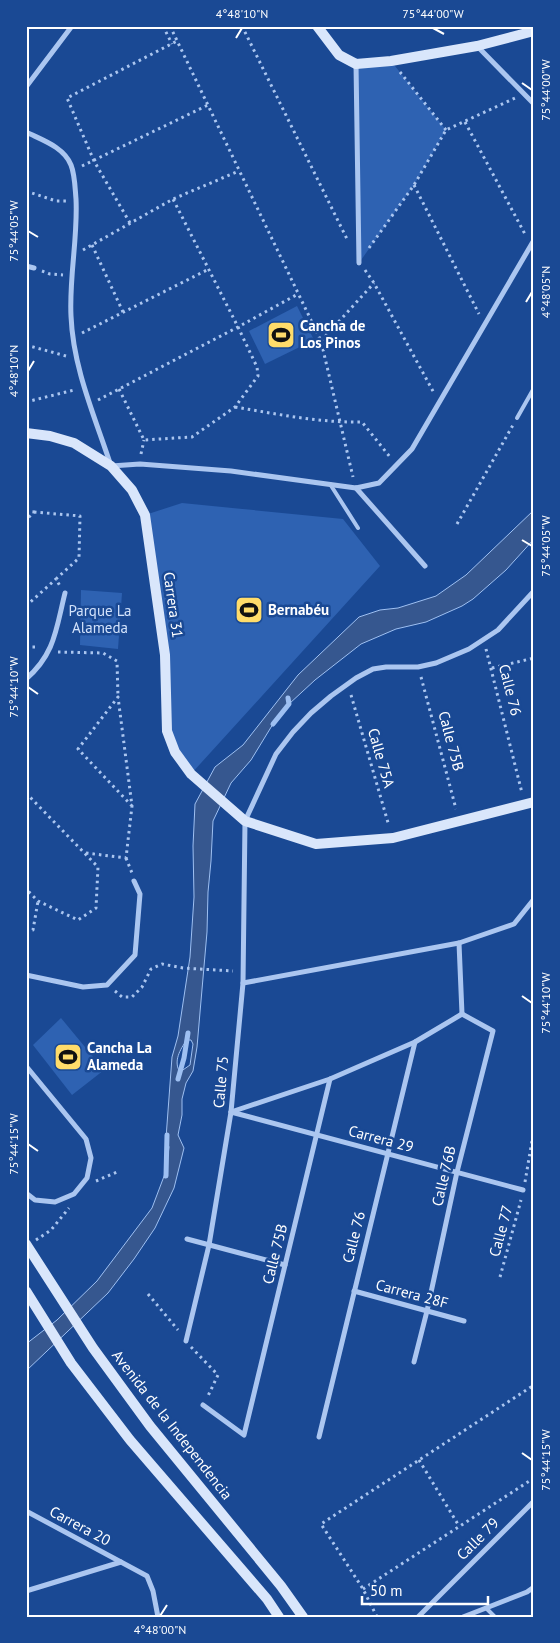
<svg xmlns="http://www.w3.org/2000/svg" width="560" height="1643" font-family="'PT Sans',sans-serif">
  <rect width="100%" height="100%" fill="#1a4994"/>
  <!-- green -->
  <g fill="#2e62b2">
    <path d="M391,61L446,130L414,185L359,263L356,64Z"/>
    <path d="M297,306L314,340L265,364L249,331Z"/>
    <path d="M182,503L343,519L380,566L191,774L167,731V698L145,515Z"/>
    <path d="M81,590L122,593L118,649L80,645Z"/>
    <path d="M61,1018L104,1070L72,1095L33,1045Z"/>
  </g>
  <!-- water -->
  <path fill="#36578f" stroke="#9ec0f2" fill-rule="evenodd" d="M534,510V539L506,570L473,599L462,606L426,622L396,629L361,644L315,680L289,704L273,724L251,760L231,783L213,821L211,861L208,892L207,932L197,1047L193,1071L186,1083L182,1099V1115L178,1135L184,1148L174,1188L155,1228L134,1259L108,1293L26,1371V1344L57,1320L97,1281L152,1208L166,1171L169,1147L166,1138L172,1057L178,1036L190,957L194,897L193,846L195,804L215,767L243,745L298,675L359,617L380,610L398,608L436,596L466,575ZM187,1040H191L193,1044L190,1065L180,1072C173,1062 180,1049 187,1040Z"/>
  <g fill="none" stroke-linecap="round" stroke-linejoin="round">
    <!-- stream -->
    <g stroke="#9ec0f2" stroke-width="5">
      <path d="M273,724L289,704L288,698"/>
      <path d="M178,1079L184,1058L188,1033"/>
      <path d="M166,1176L167,1135"/>
    </g>
    <!-- path -->
    <g stroke="#abc6f0" stroke-width="3" stroke-dasharray="2.5 4" stroke-linecap="butt">
      <path d="M163,26L172,44"/>
      <path d="M170,26L321,341L353,477"/>
      <path d="M242,26L347,239"/>
      <path d="M400,72L446,130"/>
      <path d="M465,122L526,236"/>
      <path d="M82,166L208,105"/>
      <path d="M414,185L479,314"/>
      <path d="M26,191L56,201H67"/>
      <path d="M130,223L94,161L67,98L177,41"/>
      <path d="M92,245L123,312"/>
      <path d="M369,248L414,185L446,130L515,98"/>
      <path d="M83,250L173,199L239,171"/>
      <path d="M365,270L374,283L434,393"/>
      <path d="M42,271L50,274L63,275"/>
      <path d="M82,333L209,269"/>
      <path d="M321,341L374,283"/>
      <path d="M26,345L66,356"/>
      <path d="M119,389L144,440L192,437L235,407L258,376L257,367L238,327L173,199"/>
      <path d="M98,400L238,327L298,294"/>
      <path d="M26,402L74,390"/>
      <path d="M235,407C277,414 320,423 362,422L390,457"/>
      <path d="M141,454L144,440"/>
      <path d="M26,511L34,512L26,520"/>
      <path d="M34,512L80,516L79,558L56,579L60,586"/>
      <path d="M457,524L513,425"/>
      <path d="M26,606L56,579"/>
      <path d="M26,647H38"/>
      <path d="M486,649L522,793"/>
      <path d="M58,652L103,653L117,661L118,697"/>
      <path d="M492,668L534,658"/>
      <path d="M421,677L456,809"/>
      <path d="M351,695L389,826"/>
      <path d="M26,793L98,867L96,908L78,920L38,901L26,889"/>
      <path d="M86,853L126,858L132,806L118,697L78,749L132,806"/>
      <path d="M126,858L132,873"/>
      <path d="M26,931L33,930L38,901"/>
      <path d="M115,991L122,997H132L142,987L151,969L162,964L183,968L233,971"/>
      <path d="M96,1181L117,1172"/>
      <path d="M525,1182L534,1129"/>
      <path d="M36,1240L51,1230L69,1208"/>
      <path d="M500,1277L521,1200"/>
      <path d="M148,1294L178,1330"/>
      <path d="M191,1347L218,1375L207,1398"/>
      <path d="M419,1460L459,1526"/>
      <path d="M363,1589L534,1478"/>
      <path d="M377,1617L363,1589L321,1524L534,1385"/>
    </g>
    <!-- lane -->
    <g stroke="#abc6f0" stroke-width="4">
      <path d="M517,418L534,388"/>
      <path d="M330,484L358,528"/>
      <path d="M486,1608L495,1617"/>
    </g>
    <!-- street -->
    <g stroke="#abc6f0" stroke-width="5">
      <path d="M478,47L534,104"/>
      <path d="M356,64L359,263"/>
      <path d="M26,87L72,26"/>
      <path d="M26,132C42,140 64,147 71,165C75,175 75,188 76,199C78,238 69,277 71,316C73,368 95,417 111,466L140,464L231,471L356,488L379,483L412,449L534,240"/>
      <path d="M26,266L34,268"/>
      <path d="M356,488L425,566"/>
      <path d="M26,679C55,654 56,629 65,593"/>
      <path d="M459,943L462,1014"/>
      <path d="M26,975L83,987L107,985L135,955L140,894L134,881"/>
      <path d="M243,983L459,943L514,924L534,899"/>
      <path d="M26,1066L86,1139L91,1158L87,1178L74,1194L55,1202L35,1200L26,1193"/>
      <path d="M231,1112L523,1190"/>
      <path d="M231,1112L330,1079L415,1042L462,1014"/>
      <path d="M187,1239L285,1265"/>
      <path d="M354,1291L464,1321"/>
      <path d="M186,1341L209,1245L231,1112L243,983L245,821L276,754L293,732L311,713L331,696L356,678L373,669L386,667H418L436,663L469,649L498,630L534,591"/>
      <path d="M414,1362L427,1311L457,1172L493,1031L462,1014"/>
      <path d="M203,1405L244,1435L330,1079"/>
      <path d="M319,1437L415,1042"/>
      <path d="M26,1511L147,1576L153,1591L158,1617"/>
      <path d="M26,1591L121,1562"/>
      <path d="M418,1617L534,1501"/>
      <path d="M463,1617L527,1592L534,1587"/>
    </g>
    <!-- secondary -->
    <g stroke="#d9e6fb" stroke-width="10">
      <path d="M317,26L339,55L356,64L391,61L477,46L534,31"/>
      <path d="M26,433L50,436L74,443L111,466L132,490L145,515L165,655L167,731L175,752L191,774L245,821L316,844L393,838L534,802"/>
      <path d="M26,1244L93,1348L150,1426L281,1586L303,1617"/>
      <path d="M26,1291L71,1363L130,1440L267,1599L279,1617"/>
    </g>
  </g>
  <!-- ticks -->
  <path fill="none" stroke="#fff" stroke-width="2" d="M433,28L444,34M236,38L242,28M522,83L532,90M28,231L38,237M526,302L532,292M28,371L34,361M522,540L532,546M28,687L38,694M522,996L532,1003M28,1144L38,1151M522,1453L532,1460M160,1616L167,1605"/>
  <!-- icons -->
  <defs>
    <symbol id="stadium-square" viewBox="-11 -11 22 22"><rect x="-9" y="-9" width="18" height="18" rx="4" fill="#ffdc6a" stroke="#1a4994"/><path d="M0-5a6.5 5 0 1 0 0 10a6.5 5 0 1 0 0-10ZM-3.5-1.8h7v3.6h-7Z" fill="#111"/></symbol>
  </defs>
  <g fill-rule="evenodd">
    <use href="#stadium-square" x="265" y="319" width="32" height="32"/>
    <use href="#stadium-square" x="233" y="594" width="32" height="32"/>
    <use href="#stadium-square" x="52" y="1041" width="32" height="32"/>
  </g>
  <g text-anchor="middle" stroke-width="5" stroke-linejoin="round" paint-order="stroke">
    <!-- poi labels -->
    <g font-size="15" font-weight="bold" fill="#fff" stroke="#1a4994" text-anchor="start">
      <text x="300" y="331">Cancha de<tspan x="300" dy="17">Los Pinos</tspan></text>
      <text x="268" y="615">Bernabéu</text>
      <text x="87" y="1053">Cancha La<tspan x="87" dy="17">Alameda</tspan></text>
    </g>
    <!-- street labels -->
    <g font-size="15" fill="#fff" stroke="#1a4994">
      <text transform="translate(173 605) rotate(82)" y="5">Carrera 31</text>
      <text transform="translate(510 690) rotate(76)" y="5">Calle 76</text>
      <text transform="translate(451 741) rotate(75)" y="5">Calle 75B</text>
      <text transform="translate(381 758) rotate(74)" y="5">Calle 75A</text>
      <text transform="translate(221 1082) rotate(-85)" y="5">Calle 75</text>
      <text transform="translate(381 1139) rotate(15)" y="5">Carrera 29</text>
      <text transform="translate(444 1176) rotate(-77)" y="5">Calle 76B</text>
      <text transform="translate(501 1231) rotate(-75)" y="5">Calle 77</text>
      <text transform="translate(354 1237) rotate(-76)" y="5">Calle 76</text>
      <text transform="translate(275 1254) rotate(-76)" y="5">Calle 75B</text>
      <text transform="translate(412 1294) rotate(15)" y="5">Carrera 28F</text>
      <text transform="translate(172 1425) rotate(52)" y="5">Avenida de la Independencia</text>
      <text transform="translate(80 1526) rotate(28)" y="5">Carrera 20</text>
      <text transform="translate(478 1539) rotate(-45)" y="5">Calle 79</text>
    </g>
    <!-- park labels -->
    <g font-size="15" fill="#d2e2fb" stroke="#1a4994">
      <text x="100" y="616">Parque La<tspan x="100" dy="17">Alameda</tspan></text>
    </g>
  </g>
  <!-- border -->
  <rect width="560" height="1643" fill="none" stroke="#1a4994" stroke-width="55"/>
  <!-- scale -->
  <path d="M362 1596v8h126v-8" fill="none" stroke="#ffffff" stroke-width="2.5"/>
  <text x="370" y="1596" font-size="15" fill="#ffffff" stroke="#1a4994" stroke-width="4" paint-order="stroke">50 m</text>
  <rect x="28" y="28" width="504" height="1588" fill="none" stroke="#fff" stroke-width="2"/>
  <g font-size="12" text-anchor="middle" fill="#fff">
    <text x="242" y="18">4°48'10"N</text>
    <text x="433" y="18">75°44'00"W</text>
    <text transform="translate(546 90) rotate(-90)" y="4">75°44'00"W</text>
    <text transform="translate(14 231) rotate(-90)" y="4">75°44'05"W</text>
    <text transform="translate(546 292) rotate(-90)" y="4">4°48'05"N</text>
    <text transform="translate(14 371) rotate(-90)" y="4">4°48'10"N</text>
    <text transform="translate(546 546) rotate(-90)" y="4">75°44'05"W</text>
    <text transform="translate(14 687) rotate(-90)" y="4">75°44'10"W</text>
    <text transform="translate(546 1003) rotate(-90)" y="4">75°44'10"W</text>
    <text transform="translate(14 1144) rotate(-90)" y="4">75°44'15"W</text>
    <text transform="translate(546 1460) rotate(-90)" y="4">75°44'15"W</text>
    <text x="160" y="1634">4°48'00"N</text>
  </g>
</svg>
